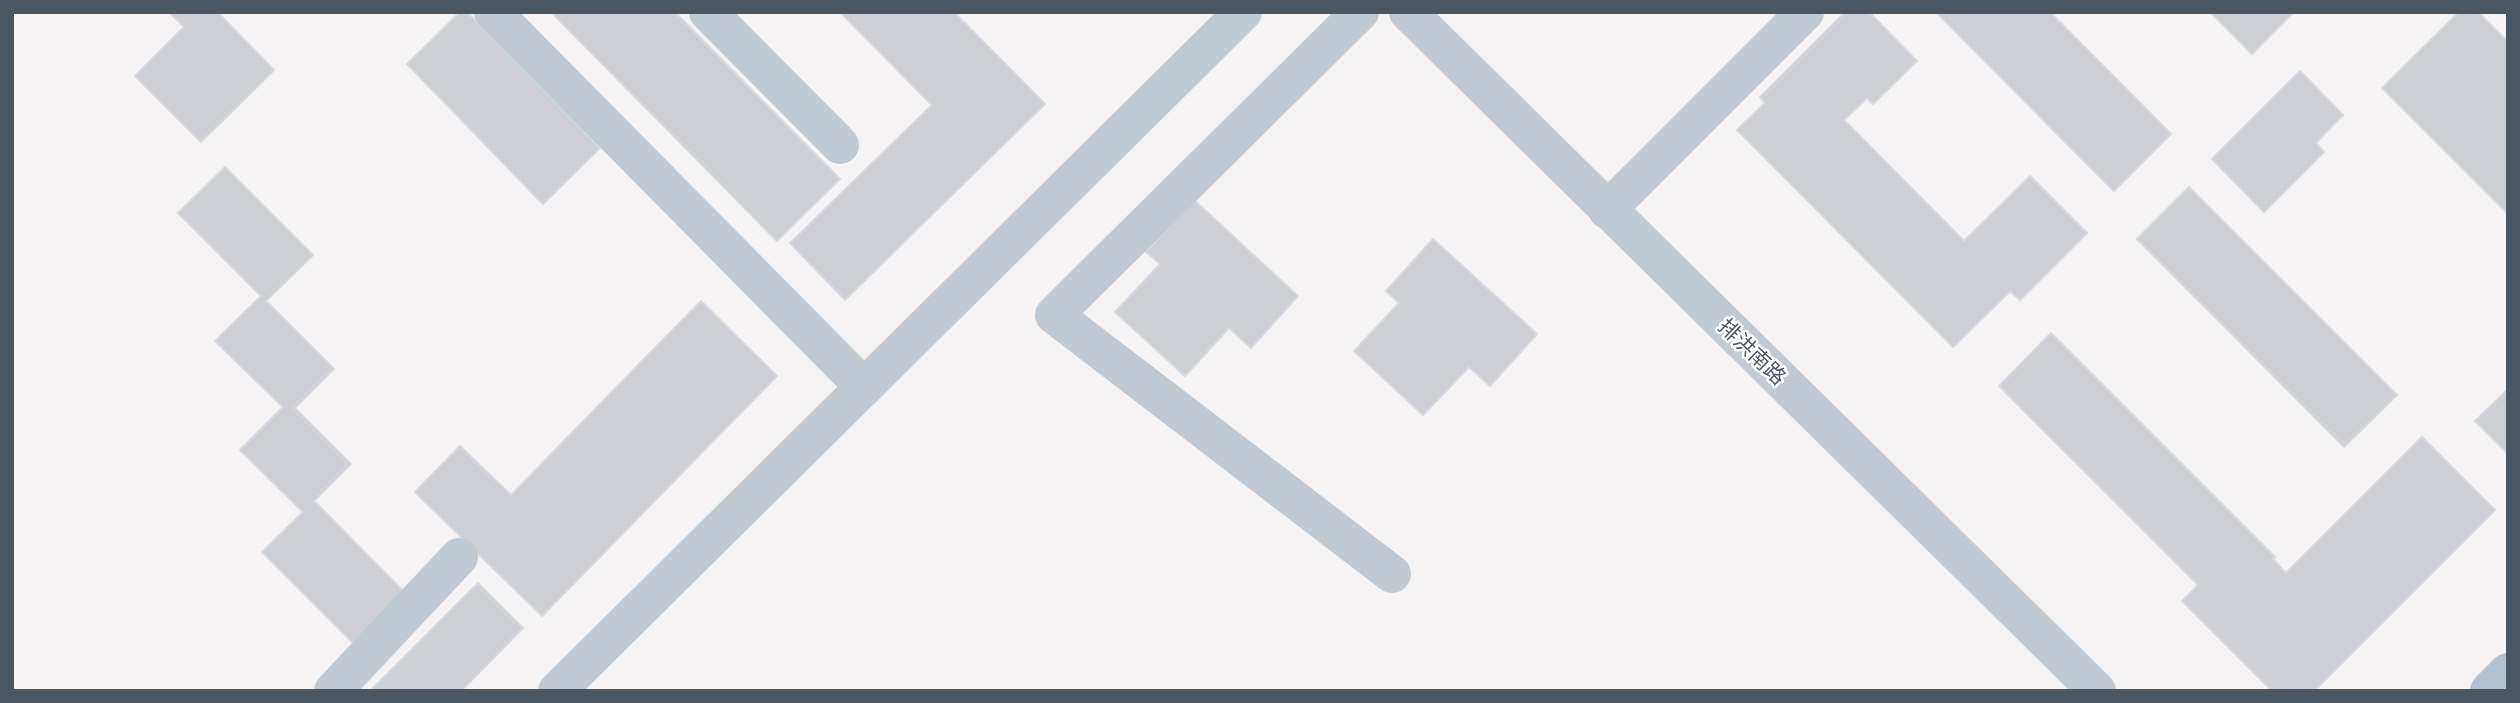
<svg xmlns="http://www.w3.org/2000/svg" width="2520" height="703" font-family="Quicksand,'Noto Sans SC',sans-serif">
  <rect width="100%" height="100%" fill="#f5f3f3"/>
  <!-- building -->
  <g fill="#cdcfd5" stroke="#d7d9de" stroke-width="2">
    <path d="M169,12H217L274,70L201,142L135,76L184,27Z"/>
    <path d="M460,12H467L600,148L543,204L407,64Z"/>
    <path d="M551,12H675L840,179L777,241Z"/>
    <path d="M840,12H954L1045,104L845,300L790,243L932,105Z"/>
    <path d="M1845,12H1869L1917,61L1873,104L1867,98L1844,120L1964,241L2030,176L2087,233L2020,300L2010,291L1953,347L1737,130L1765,103L1760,97Z"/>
    <path d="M1936,12H2050L2171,134L2114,191Z"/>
    <path d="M2210,12H2294L2252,54Z"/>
    <path d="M2459,12H2478L2508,42V214L2382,88Z"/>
    <path d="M2300,71L2343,115L2316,143L2324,152L2264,212L2212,159Z"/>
    <path d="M225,167L313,255L266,301L334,369L295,408L351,464L314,501L409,597L358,648L262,552L303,512L240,450L283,407L215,341L261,296L178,213Z"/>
    <path d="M2189,187L2397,395L2344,447L2137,239Z"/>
    <path d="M1194,200L1298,296L1251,348L1229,328L1185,376L1115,312L1160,264L1146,252Z"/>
    <path d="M1433,239L1537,334L1490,386L1469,367L1423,415L1354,351L1399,303L1386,291Z"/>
    <path d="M701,301L777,376L542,616L415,492L460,446L511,495Z"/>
    <path d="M2051,333L2275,557L2273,559L2286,573L2422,437L2495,510L2314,691H2272L2182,601L2198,585L1999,386Z"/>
    <path d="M2508,389V454L2475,421Z"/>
    <path d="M478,583L523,628L461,691H370Z"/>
  </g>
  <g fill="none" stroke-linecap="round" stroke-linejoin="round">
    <!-- minor -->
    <g stroke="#c1cad2" stroke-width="38">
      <path d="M493,12L864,387"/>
      <path d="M708,12L840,145"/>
      <path d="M1360,12L1054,315L1392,574"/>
      <path d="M1408,12L2097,691"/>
      <path d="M1607,210L1805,12"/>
      <path d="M333,691L459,557"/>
      <path d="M557,691L1243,12"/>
    </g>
    <!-- major -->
    <path stroke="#b3c2d1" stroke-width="38" d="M2489,691L2508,672"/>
  </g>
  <g text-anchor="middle" stroke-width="5" stroke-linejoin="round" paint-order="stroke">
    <!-- street labels -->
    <g font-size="21" fill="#4a5661" stroke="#fff">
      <text transform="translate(1752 352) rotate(44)" y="7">排洪南路</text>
    </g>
  </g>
  <!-- border -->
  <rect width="2520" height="703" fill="none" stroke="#4a5661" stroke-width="28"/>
</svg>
